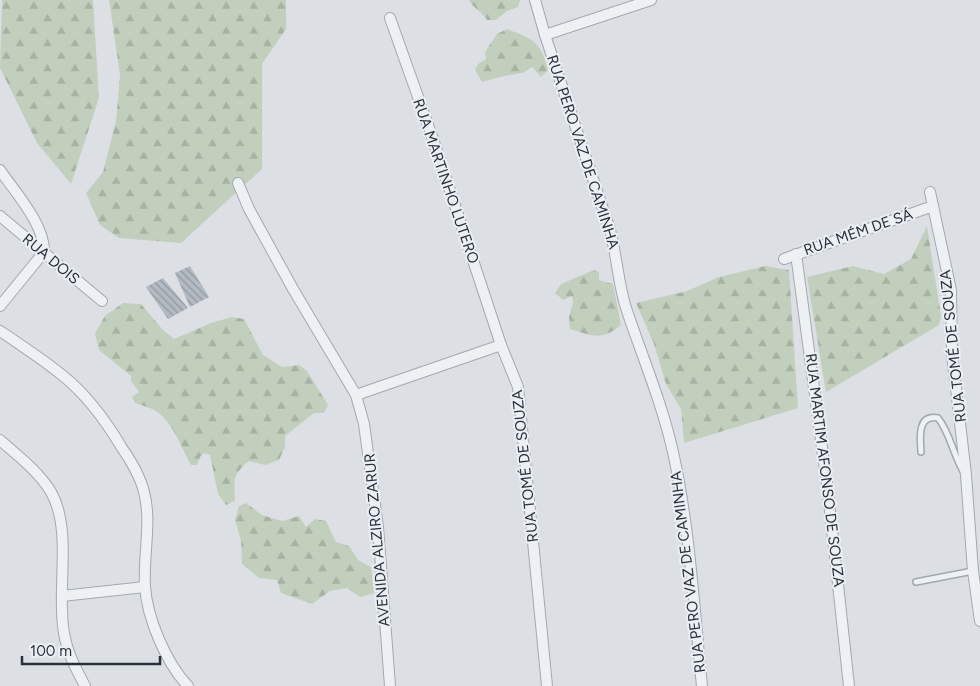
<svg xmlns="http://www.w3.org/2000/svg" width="980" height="686" font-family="Figtree,sans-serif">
  <defs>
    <pattern id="forest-firs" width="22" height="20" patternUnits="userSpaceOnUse" patternTransform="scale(1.25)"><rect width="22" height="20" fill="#c3cfbd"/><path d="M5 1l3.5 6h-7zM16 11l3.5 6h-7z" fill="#a8b2a3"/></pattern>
    <pattern id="building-back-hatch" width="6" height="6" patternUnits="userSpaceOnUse" patternTransform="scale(1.25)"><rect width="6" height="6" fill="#b4bac2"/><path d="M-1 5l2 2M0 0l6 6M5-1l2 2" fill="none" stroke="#92989f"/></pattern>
  </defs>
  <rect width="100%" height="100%" fill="#dce0e5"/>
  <!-- forest -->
  <g fill="url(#forest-firs)">
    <path d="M2,0H93L99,98L71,184L37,143L0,68Z"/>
    <path d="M109,0H286V29L262,64V169L181,243L119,238L100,225L86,193L103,172L116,121L120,75Z"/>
    <path d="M469,0H520L518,7L507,11L496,20H487C481,11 474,9 469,0Z"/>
    <path d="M507,29C533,39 541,41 548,70L541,77L532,67L523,73L504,76L482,82L475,70L478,64L486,59L485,52L497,34Z"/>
    <path d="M927,226L941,316L939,325L826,392L807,277L853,266L884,274L911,259Z"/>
    <path d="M765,266L789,270L798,408L684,443L681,409L666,384L654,344L636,303L687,291L719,277Z"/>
    <path d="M594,270L599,272V280L613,284L621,325C602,341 593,336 570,329L569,317L573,303L572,296L563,300L555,293L561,284Z"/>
    <path d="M123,303L141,304L163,330L174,339L211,323L232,317L244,319L263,355L282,367L299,365L307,371L328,405L324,413H314L285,436V447L279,460L265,465L249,461C232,475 234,480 235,501L226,505L218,494L210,455L204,453L200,457L197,465H191C182,449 171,418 154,410C148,407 141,405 135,403L132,397L139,392L131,381V376L99,350L95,333L105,316Z"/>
    <path d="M246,503L262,515L282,521L299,516L306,527L315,519L326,521L336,542L349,546L358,560L371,567L374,593L360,597L347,588L330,591L312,604L281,593L277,580L259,578L242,564L241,541L235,520L239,506Z"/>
  </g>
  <!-- building -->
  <g fill="url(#building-back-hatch)">
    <path d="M190,266L209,297L190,307L175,273Z"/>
    <path d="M163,278L188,308L168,319L146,287Z"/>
  </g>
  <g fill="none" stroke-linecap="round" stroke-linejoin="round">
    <defs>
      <g id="service">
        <path d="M921,452C920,438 917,414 938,418C950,433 953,454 963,471"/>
        <path d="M916,582L973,571"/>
      </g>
      <g id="minor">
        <path d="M535,0L545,35L610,230C617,256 618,283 626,308C642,356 662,403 673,452C690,529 694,608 702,686"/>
        <path d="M390,18L434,142L501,345L518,387L547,686"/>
        <path d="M545,35L651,0"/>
        <path d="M0,170C15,192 45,225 44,252L0,306"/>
        <path d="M238,183L249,209L293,289L356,395L364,424L378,527L390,686"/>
        <path d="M930,192L951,290L952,354L966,475L973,571L980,621"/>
        <path d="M0,216L102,301"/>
        <path d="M796,254L828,492L849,686"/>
        <path d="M784,259L933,206"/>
        <path d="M0,331C21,345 42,359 62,375C86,394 106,421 122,448C131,461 140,475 144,492C152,522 143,555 145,586C147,618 166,663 188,686"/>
        <path d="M356,395L501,345"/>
        <path d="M0,440C18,456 38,471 51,492C73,531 56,590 64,633C67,652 76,669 85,686"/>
        <path d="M62,596L145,587"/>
      </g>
    </defs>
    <!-- service casing -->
    <use href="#service" stroke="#a2a8af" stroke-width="8"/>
    <!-- minor casing -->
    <use href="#minor" stroke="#a2a8af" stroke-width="12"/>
    <!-- service -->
    <use href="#service" stroke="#eef1f4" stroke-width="5"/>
    <!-- minor -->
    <use href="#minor" stroke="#eef1f4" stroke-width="10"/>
  </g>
  <g text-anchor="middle" stroke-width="4" stroke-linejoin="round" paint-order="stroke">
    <!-- street labels -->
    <g font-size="15" fill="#27303b" stroke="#ebeff3">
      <text transform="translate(583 152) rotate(72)" y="5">RUA PERO VAZ DE CAMINHA</text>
      <text transform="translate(446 181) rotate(71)" y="5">RUA MARTINHO LUTERO</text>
      <text transform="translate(858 232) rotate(-19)" y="5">RUA MÉM DE SÁ</text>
      <text transform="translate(51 259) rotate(40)" y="5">RUA DOIS</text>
      <text transform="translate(953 346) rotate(-96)" y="5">RUA TOMÉ DE SOUZA</text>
      <text transform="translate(525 466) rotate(-96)" y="5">RUA TOMÉ DE SOUZA</text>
      <text transform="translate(825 470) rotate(83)" y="5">RUA MARTIM AFONSO DE SOUZA</text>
      <text transform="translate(377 540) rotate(-95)" y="5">AVENIDA ALZIRO ZARUR</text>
      <text transform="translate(688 572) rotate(-97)" y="5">RUA PERO VAZ DE CAMINHA</text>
    </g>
  </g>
  <!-- scale -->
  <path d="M22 656v8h138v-8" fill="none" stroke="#27303b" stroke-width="2.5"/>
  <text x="30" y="656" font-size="15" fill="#27303b" stroke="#ebeff3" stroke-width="4" paint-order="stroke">100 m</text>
</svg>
